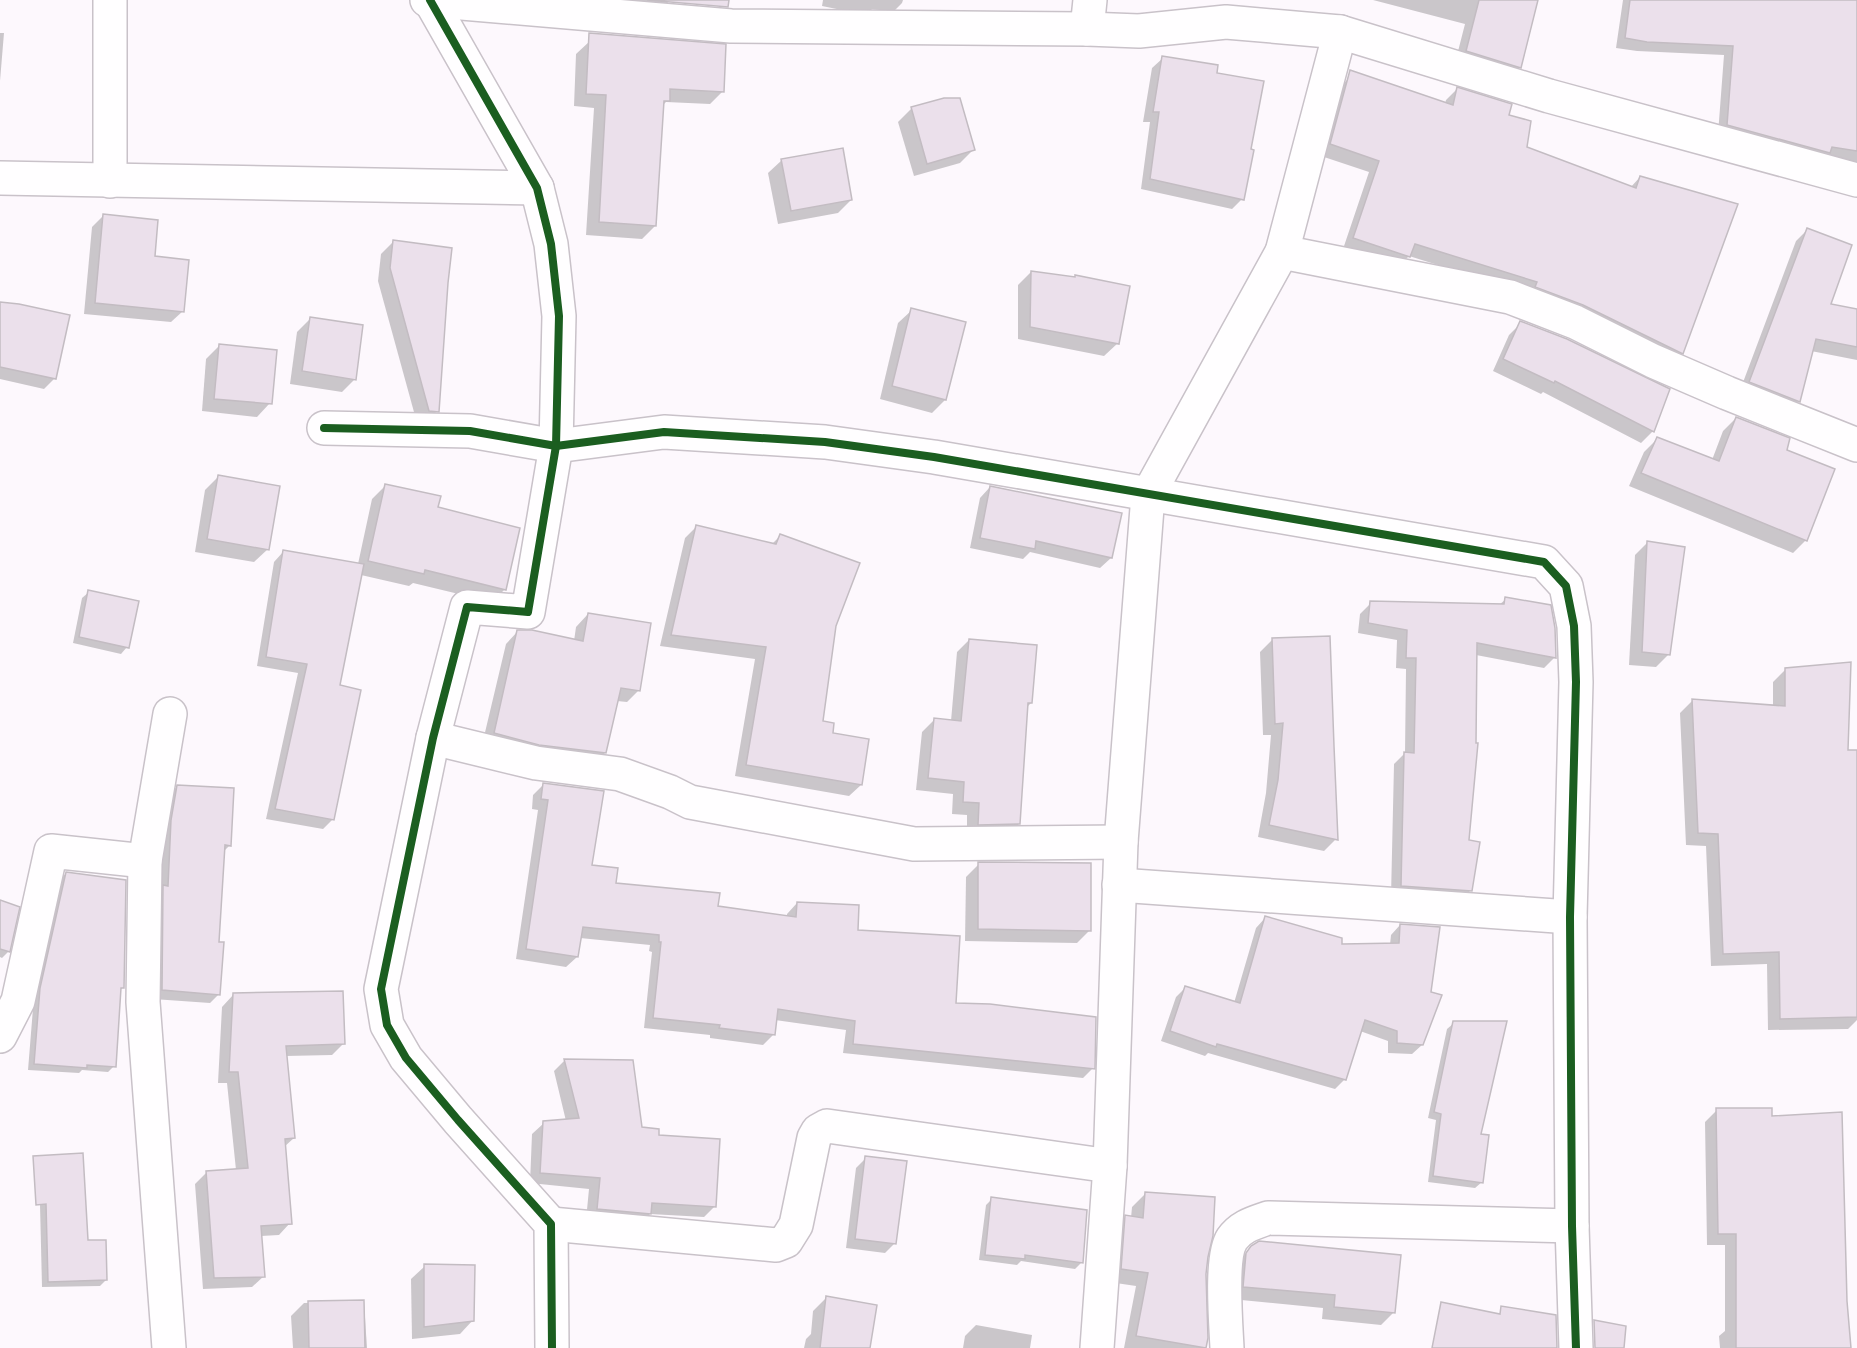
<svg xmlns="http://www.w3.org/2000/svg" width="1857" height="1348" font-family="'Work Sans',sans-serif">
  <rect width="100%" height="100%" fill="#fdf8fd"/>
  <!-- shadow -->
  <g fill="#0003">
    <path d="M617,0H670L657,15Z"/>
    <path d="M823,0H903L902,3L893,12L872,9L866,15L822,6Z"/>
    <path d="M1373,0H1536L1520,67L1508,79L1455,63L1465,24Z"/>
    <path d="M1623,0H1857V162L1718,134L1724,55L1637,51L1616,48Z"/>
    <path d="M0,33H4L0,81Z"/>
    <path d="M590,41L723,91L710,104L666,102L662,106L655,226L642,239L586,235L594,108L574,106L576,54Z"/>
    <path d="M1163,58L1215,74L1242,199L1232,209L1141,189L1150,122H1143L1152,68Z"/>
    <path d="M1354,73L1445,104L1446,100L1457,89L1507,117L1525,148L1630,188L1640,177L1682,353L1671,364L1528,293L1409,256L1397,268L1343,249L1369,172L1324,157L1343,84Z"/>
    <path d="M911,109L973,150L960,163L914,176L898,122Z"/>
    <path d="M782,160L851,200L838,213L778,224L768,173Z"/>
    <path d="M103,216L154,258L183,311L171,322L84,314L92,227Z"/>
    <path d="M1807,230L1829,305L1857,310V360L1811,351L1798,401L1787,412L1739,393L1796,241Z"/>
    <path d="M394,241L437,411L425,424L417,423L378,281L381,254Z"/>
    <path d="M1031,272L1118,343L1104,356L1018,339V285Z"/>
    <path d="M0,302L54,379L44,389L0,379Z"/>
    <path d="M912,310L945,400L932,413L880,399L898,323Z"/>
    <path d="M310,319L355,379L342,392L290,384L297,332Z"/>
    <path d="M1521,323L1653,431L1641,443L1543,392L1541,394L1493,371L1509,335Z"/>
    <path d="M219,346L270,403L257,417L202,411L206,359Z"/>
    <path d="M1736,418L1785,451L1806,540L1793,553L1629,486L1644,452L1657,439L1712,460L1723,431Z"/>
    <path d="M218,477L268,549L254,562L195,552L205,490Z"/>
    <path d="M385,486L437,508L505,589L492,602L413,583L409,586L361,575L338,686L333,819L323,829L266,819L298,673L257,666L274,562L283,552L358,564L372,499Z"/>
    <path d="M990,487L1120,514L1111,558L1100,568L1030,552L1023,559L970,548L980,498Z"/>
    <path d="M696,527L771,545L780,536L822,722L831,734L861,785L849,796L735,776L755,659L660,646L685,538Z"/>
    <path d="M1648,542L1669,654L1656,667L1629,665L1635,555Z"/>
    <path d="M89,592L127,647L121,654L73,643L82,598Z"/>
    <path d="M1506,599L1555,657L1544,668L1476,655L1468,842L1470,891L1459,901L1391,896L1394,764L1405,753L1406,669L1396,668L1397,640L1358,633L1360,614L1371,603L1499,605Z"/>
    <path d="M588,614L639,690L627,702L617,701L605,753L593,765L482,745L506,644L518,631L574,641L576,627Z"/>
    <path d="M1273,639L1336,839L1324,851L1258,837L1266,793L1271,735H1263L1260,652Z"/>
    <path d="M969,640L1031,703L1026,708L1019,824L1007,836H967V815L952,814L953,794L916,790L922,732L934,720L951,721L957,652Z"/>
    <path d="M1786,669L1847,752L1857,751V1020L1848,1029L1768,1030L1767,964L1711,966L1706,846L1686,845L1680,713L1692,701L1773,706V682Z"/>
    <path d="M544,784L590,866L615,884L717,907L787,917V914L797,903L857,931L954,1004L1093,1068L1083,1078L843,1053L846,1030L775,1020L773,1035L763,1045L710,1038V1035L644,1028L652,952L649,951L650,945L580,938L577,957L566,967L516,959L538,810L532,809L533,795Z"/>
    <path d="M178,786L230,845L223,852L218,943L219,994L210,1003L153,999L162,831L168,795Z"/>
    <path d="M979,864L1090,930L1077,943L965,941L966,877Z"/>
    <path d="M66,873L123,987L120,990L114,1066L108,1072L82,1070L79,1073L28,1070L34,996L60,880Z"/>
    <path d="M0,901L18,908L8,952L2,958L0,957Z"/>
    <path d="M1265,918L1341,945H1390L1391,935L1400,925L1429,993L1440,996L1422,1045L1412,1054L1388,1053V1041L1360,1031L1345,1079L1335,1089L1208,1053L1205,1056L1161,1041L1176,997L1186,987L1234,1003L1256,928Z"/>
    <path d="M233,995L343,1044L332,1055L286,1056L294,1138L284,1147L290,1223L279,1235L261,1236L264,1276L252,1287L203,1289L195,1184L207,1172L236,1170L227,1083H218L222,1007Z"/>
    <path d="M1454,1023L1480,1135L1482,1182L1475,1188L1428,1182L1436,1120L1428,1118L1447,1029Z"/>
    <path d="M565,1060L641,1128L657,1136L715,1206L704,1217L650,1214L639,1225L586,1220L589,1189L530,1183L532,1134L544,1123L566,1121L554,1071Z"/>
    <path d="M1717,1110L1771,1117L1845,1301L1850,1348H1720L1719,1336L1725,1331V1245H1707L1705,1122Z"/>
    <path d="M866,1158L895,1243L885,1253L846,1248L856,1168Z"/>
    <path d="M39,1163L87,1242L106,1280L100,1286L42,1287Z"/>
    <path d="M1145,1194L1205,1274L1206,1338L1204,1348H1124L1136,1286L1109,1282L1113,1230L1126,1217L1131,1218L1132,1207Z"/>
    <path d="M992,1199L1081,1263L1075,1269L1021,1261L1017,1265L979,1260L986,1205Z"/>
    <path d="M1249,1250L1394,1312L1381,1325L1322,1319L1323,1308L1231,1299L1236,1263Z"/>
    <path d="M425,1266L473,1320L460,1334L412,1339L411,1279Z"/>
    <path d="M826,1298L868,1348H804L806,1339L811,1334L813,1311Z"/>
    <path d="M364,1302L367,1348H293L291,1316L304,1303Z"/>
    <path d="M976,1325L1032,1335L1030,1348H963L965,1336Z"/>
  </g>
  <!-- building -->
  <g fill="#ebe0eb" stroke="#c3bcc2" stroke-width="1.5">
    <path d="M647,0H729L728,7Z"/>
    <path d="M1479,0H1538L1521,68L1466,51Z"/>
    <path d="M1630,0H1857V151L1832,147L1830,153L1727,125L1733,46L1647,42L1625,38Z"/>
    <path d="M589,33L726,44L724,92L670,89V101H664L656,226L599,222L606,95L586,94Z"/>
    <path d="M1162,56L1218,65L1217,73L1264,81L1251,149L1254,150L1244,200L1150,179L1159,112H1153Z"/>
    <path d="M1350,70L1453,105L1457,87L1512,104L1509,115L1531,121L1527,147L1636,188L1640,176L1738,204L1683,354L1583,305L1535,287L1537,282L1415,244L1410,257L1353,238L1379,161L1330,144Z"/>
    <path d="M944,98H960L975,150L927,164L911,107Z"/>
    <path d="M843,148L852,200L791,211L781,159Z"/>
    <path d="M103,214L158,220L155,256L189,260L184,312L95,303Z"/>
    <path d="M1807,228L1852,245L1831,304L1857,309V347L1816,339L1800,402L1749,382Z"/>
    <path d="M393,240L452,248L448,283L439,412L429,411L390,268Z"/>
    <path d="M1031,271L1075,277V275L1130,286L1119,344L1030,327Z"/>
    <path d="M0,302L19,304L70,315L56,379L0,367Z"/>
    <path d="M911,308L966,322L946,400L892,386Z"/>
    <path d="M310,317L363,325L356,380L302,371Z"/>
    <path d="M1520,321L1567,339L1670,389L1654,432L1555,381L1554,383L1503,359Z"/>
    <path d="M219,344L277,350L272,404L214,399Z"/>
    <path d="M1736,417L1790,438L1787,450L1835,469L1807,541L1641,473L1657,437L1719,461Z"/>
    <path d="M218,475L280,486L269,550L207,539Z"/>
    <path d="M385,484L441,496L438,507L520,528L506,590L425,570L424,574L368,561Z"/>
    <path d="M990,486L1122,513L1112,558L1036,541L1035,549L980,538Z"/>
    <path d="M696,525L776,544L780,534L860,563L836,626L823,721L834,723L833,733L869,739L862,785L746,765L766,647L671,635Z"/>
    <path d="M1647,541L1685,547L1670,655L1642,652Z"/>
    <path d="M283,550L364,564L340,685L361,690L334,820L275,809L307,664L266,657Z"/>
    <path d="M88,590L139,601L129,648L79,637Z"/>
    <path d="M1505,597L1551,605L1555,628L1556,658L1477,643L1476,743H1478L1469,840L1480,842L1472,891L1401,886L1404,752L1414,753L1416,658H1406L1407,630L1368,623L1370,601L1504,604Z"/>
    <path d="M588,613L651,623L640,691L621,688L606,753L539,745L494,733L517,630H532L583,641Z"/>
    <path d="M1330,636L1334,746L1338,840L1269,825L1278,780L1283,723L1275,724L1272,638Z"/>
    <path d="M969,639L1037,645L1032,703H1028L1020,824L978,825L979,803L963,802L964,782L928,778L934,718L961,721Z"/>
    <path d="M1851,662L1848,750H1857V1017L1780,1019L1779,952L1723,954L1718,834L1698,833L1692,699L1785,706V668Z"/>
    <path d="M543,783L604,791L592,865L618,868L616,883L720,893L718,906L796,917L797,902L859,905L858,930L960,936L956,1003L990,1004L1096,1017L1095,1069L853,1044L855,1021L778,1009L775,1035L719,1028L720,1025L653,1018L661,942H659V935L583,927L578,957L526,949L548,800L541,799Z"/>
    <path d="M177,785L234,788L231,846L225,845L219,942H224L220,995L162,990L163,885L168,886L171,820Z"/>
    <path d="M978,862L1091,863V931L978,929Z"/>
    <path d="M66,872L126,880L124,988H121L116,1067L87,1065V1068L34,1064L40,988Z"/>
    <path d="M0,900L20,907L10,952L0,949Z"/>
    <path d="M1265,916L1342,938V944L1399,943L1400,924L1440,927L1431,992L1442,995L1423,1045L1397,1043V1031L1365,1020L1346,1080L1217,1044L1216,1047L1170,1031L1185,986L1240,1003Z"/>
    <path d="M343,991L345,1044L286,1046L295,1138L285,1139L292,1224L261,1226L265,1277L214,1278L206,1171L248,1168L238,1072H229L233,993Z"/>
    <path d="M1453,1021H1507L1481,1134L1489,1135L1483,1183L1433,1176L1441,1114L1434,1112Z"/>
    <path d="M564,1059L633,1060L642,1127L659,1129V1135L720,1139L716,1207L652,1203L651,1214L597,1209L600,1178L540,1173L543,1121L579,1118Z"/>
    <path d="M1716,1108H1772V1116L1842,1112L1847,1301L1851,1348H1736V1234H1718Z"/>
    <path d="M83,1153L88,1240H106L107,1280L48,1282L46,1204L36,1205L33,1156Z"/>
    <path d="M865,1156L907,1161L896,1244L855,1239Z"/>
    <path d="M1145,1192L1215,1197L1213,1236L1208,1257L1206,1274L1208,1338L1206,1348L1136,1336L1148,1273L1121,1269L1125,1215L1143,1218Z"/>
    <path d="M991,1197L1087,1210L1083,1263L1025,1255V1259L985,1255Z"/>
    <path d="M1259,1241L1401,1255L1395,1313L1334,1307L1335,1295L1243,1287L1246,1253L1251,1246Z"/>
    <path d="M424,1264L475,1265L474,1321L424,1327Z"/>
    <path d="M826,1296L877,1305L870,1348H820Z"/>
    <path d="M364,1300L365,1348H309L308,1301Z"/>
    <path d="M1441,1302L1500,1314L1501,1306L1556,1315L1557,1348H1432Z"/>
    <path d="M1594,1320L1626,1326L1624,1348H1595Z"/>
  </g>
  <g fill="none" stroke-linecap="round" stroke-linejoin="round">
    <defs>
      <g id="minor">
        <path d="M427,0L731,26L1087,29L1139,31L1226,22L1340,32L1549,96L1857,180"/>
        <path d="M430,0L537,188L551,244L559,316L556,446L528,612L467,607L433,738L381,989L387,1025L406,1058L458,1120L551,1224L552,1348"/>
        <path d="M1087,29L1090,0"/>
        <path d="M0,178L537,188"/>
        <path d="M110,181V0"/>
        <path d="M1282,252L1510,297L1575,322L1653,361L1727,393L1857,445"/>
        <path d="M324,428L470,431L556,446L664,432L825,442L934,457L1544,562L1566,586L1574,626L1576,682L1570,917L1572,1226L1576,1348"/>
        <path d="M433,738L536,763L620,774L670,792L690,802L914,844L1121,842"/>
        <path d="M1119,885L1570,917"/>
        <path d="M0,1036L18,1001L51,851L145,861"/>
        <path d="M551,1224L776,1245L786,1241L796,1225L814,1138L818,1131L827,1126L1110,1166"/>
        <path d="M169,1348L143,1002L145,861L170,714"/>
        <path d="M1097,1348L1110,1166L1121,842L1148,495L1282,252L1340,32"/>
        <path d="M1227,1348C1226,1325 1220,1257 1232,1239C1241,1226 1254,1223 1268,1218L1572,1226"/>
      </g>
    </defs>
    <!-- minor casing -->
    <use href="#minor" stroke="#c9c2c9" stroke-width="36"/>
    <!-- minor -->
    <use href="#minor" stroke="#fffeff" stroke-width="33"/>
    <defs>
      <g id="cycleway">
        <path d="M430,0L537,188L551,244L559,316L556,446L528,612L467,607L433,738L381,989L387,1025L406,1058L458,1120L551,1224L552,1348"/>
        <path d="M324,428L470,431L556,446L664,432L825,442L934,457L1544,562L1566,586L1574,626L1576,682L1570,917L1572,1226L1576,1348"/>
      </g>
    </defs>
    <!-- cycleway casing -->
    <use href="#cycleway" stroke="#fff" stroke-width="11"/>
    <!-- cycleway -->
    <use href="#cycleway" stroke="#1b5e20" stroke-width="8"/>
  </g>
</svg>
